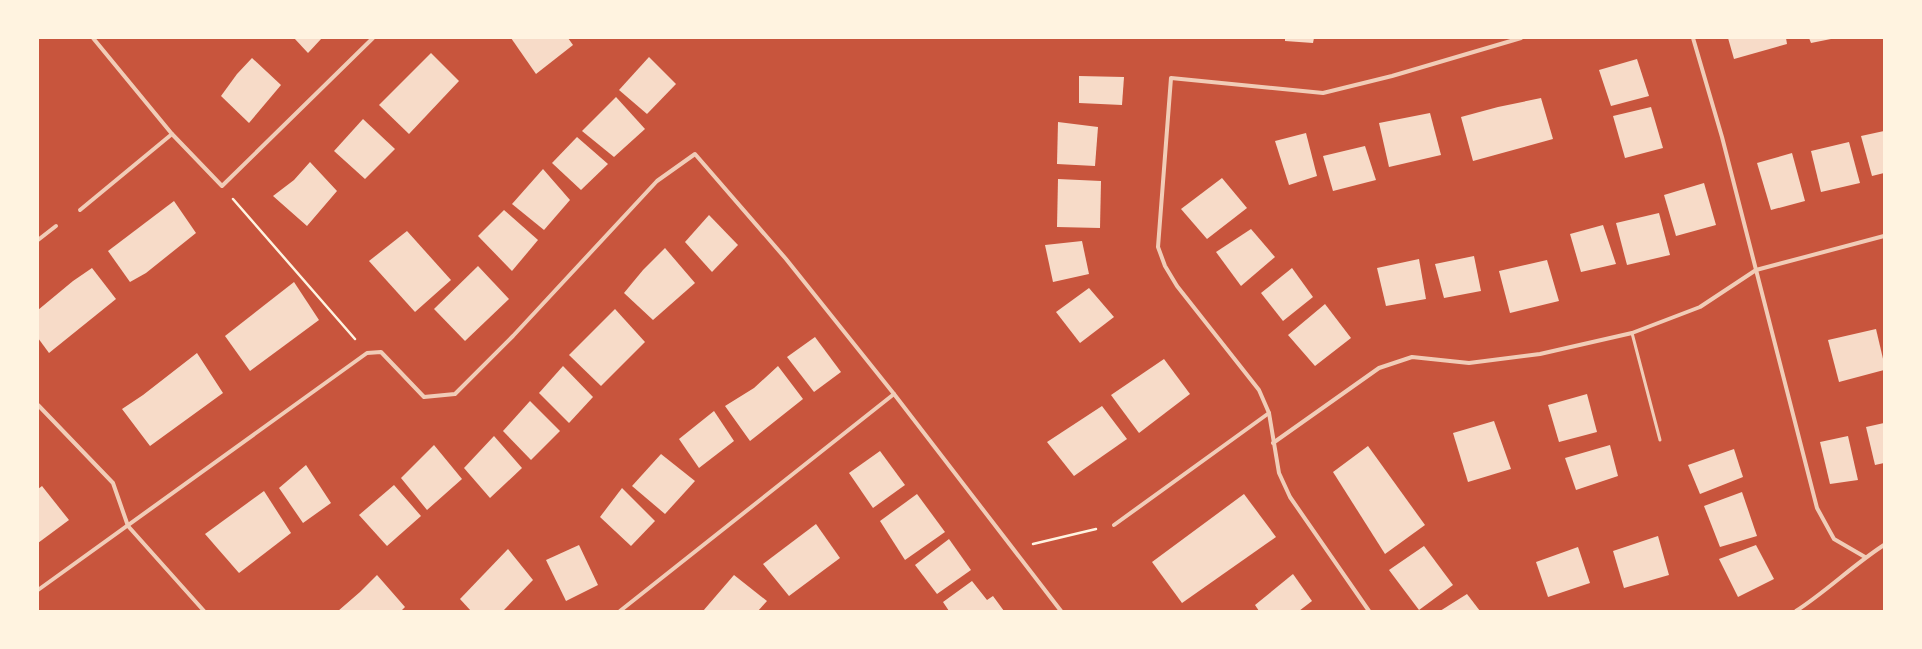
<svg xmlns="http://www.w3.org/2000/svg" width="1922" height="649" font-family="'Public Sans',sans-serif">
  <rect width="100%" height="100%" fill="#c8553d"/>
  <!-- building -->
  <g fill="#f7dbc8">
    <path d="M294,38H322L308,53Z"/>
    <path d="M511,38H568L573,45L536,74Z"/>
    <path d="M1285,38H1314L1313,43L1285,41Z"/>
    <path d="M1728,38H1786L1787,44L1734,59Z"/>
    <path d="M1809,38H1831V39L1811,43Z"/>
    <path d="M431,53L459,81L409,134L379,105Z"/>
    <path d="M649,57L676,84L647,114L619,90Z"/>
    <path d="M252,58L281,85L249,123L221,96L237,74Z"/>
    <path d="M1637,59L1649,96L1611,106L1599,70Z"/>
    <path d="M1079,76L1124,77L1122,105L1079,103Z"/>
    <path d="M616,97L645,129L614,157L582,131Z"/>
    <path d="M1541,98L1553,139L1473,161L1461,117L1498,107Z"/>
    <path d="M1651,107L1663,148L1625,158L1613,116Z"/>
    <path d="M1430,113L1441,155L1389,167L1379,123Z"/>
    <path d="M363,119L395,149L365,179L334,151Z"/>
    <path d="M1058,122L1098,127L1095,166L1057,164Z"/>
    <path d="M1884,131V173L1872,176L1861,136Z"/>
    <path d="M1306,133L1317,176L1289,185L1275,141Z"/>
    <path d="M577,137L608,164L581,190L552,163Z"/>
    <path d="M1849,142L1860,183L1821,192L1811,151Z"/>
    <path d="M1365,146L1376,180L1333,191L1323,156Z"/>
    <path d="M1792,153L1805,201L1771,210L1757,163Z"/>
    <path d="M310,162L337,191L307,226L273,196L294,180Z"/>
    <path d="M543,169L570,200L544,230L512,204Z"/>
    <path d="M1222,178L1247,208L1207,239L1181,209Z"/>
    <path d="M1058,179L1101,181L1100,228L1057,227Z"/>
    <path d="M1704,183L1716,225L1676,236L1664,195Z"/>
    <path d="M174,201L196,233L146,273L130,282L108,251Z"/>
    <path d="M504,210L538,240L512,271L478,236Z"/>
    <path d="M1659,213L1670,255L1627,265L1616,223Z"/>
    <path d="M709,215L738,245L712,272L685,242Z"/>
    <path d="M1603,225L1616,264L1581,272L1570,234Z"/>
    <path d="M1251,229L1275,257L1241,286L1216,252Z"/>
    <path d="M407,231L451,280L415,312L369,261Z"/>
    <path d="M1082,241L1089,274L1053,282L1045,245Z"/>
    <path d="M665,248L695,283L653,320L624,293L643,270Z"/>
    <path d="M1474,256L1481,291L1444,298L1435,264Z"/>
    <path d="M1419,259L1426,299L1386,306L1377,268Z"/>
    <path d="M1547,260L1559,301L1510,313L1499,271Z"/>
    <path d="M478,266L509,299L465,341L434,309Z"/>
    <path d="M92,268L116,299L49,353L38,338V310L73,281Z"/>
    <path d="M1292,268L1313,297L1283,321L1261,293Z"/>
    <path d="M294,282L319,320L250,371L225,336Z"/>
    <path d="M1089,288L1114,317L1080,343L1056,312Z"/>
    <path d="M1325,304L1351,338L1315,366L1288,335Z"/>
    <path d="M615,309L645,342L601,386L569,355Z"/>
    <path d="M1876,329L1884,363V370L1839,382L1828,340Z"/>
    <path d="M815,337L841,372L814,392L787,357Z"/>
    <path d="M197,353L223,393L150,446L122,409L143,395Z"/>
    <path d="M1164,359L1190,394L1139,433L1111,395Z"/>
    <path d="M563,366L593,397L569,423L539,393Z"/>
    <path d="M778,366L803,399L750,441L725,406L754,388Z"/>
    <path d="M1587,394L1597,432L1559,442L1548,405Z"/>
    <path d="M530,401L560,431L531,460L503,431Z"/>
    <path d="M1102,406L1127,439L1074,476L1047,442Z"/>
    <path d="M714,411L734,441L699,468L679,439Z"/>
    <path d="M1494,421L1511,469L1468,482L1453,433Z"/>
    <path d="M1884,423V463L1875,465L1866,427Z"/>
    <path d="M494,436L522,468L490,498L464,468Z"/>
    <path d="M1848,436L1858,480L1830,484L1820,442Z"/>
    <path d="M434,445L462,479L427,510L401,478Z"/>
    <path d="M1610,445L1618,476L1576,490L1565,458Z"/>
    <path d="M1368,446L1425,525L1385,554L1333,472Z"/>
    <path d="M1734,449L1743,477L1700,494L1688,465Z"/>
    <path d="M880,451L905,485L873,508L849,473Z"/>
    <path d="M661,454L695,481L665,514L632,486Z"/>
    <path d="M306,465L331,503L303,523L279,488Z"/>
    <path d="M394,485L421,516L387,546L359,515Z"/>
    <path d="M42,486L69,520L38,543V489Z"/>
    <path d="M622,488L655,521L631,546L600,517Z"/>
    <path d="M264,491L291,533L239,573L205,534Z"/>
    <path d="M1742,492L1757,536L1720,547L1704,506Z"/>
    <path d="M917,494L945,532L905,560L880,521Z"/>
    <path d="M1244,494L1276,537L1182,603L1152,562Z"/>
    <path d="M816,524L840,558L789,596L763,564Z"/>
    <path d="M1658,536L1669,575L1624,588L1613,551Z"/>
    <path d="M949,539L971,570L937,594L915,565Z"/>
    <path d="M579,545L598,585L566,601L546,560Z"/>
    <path d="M1756,545L1774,579L1738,597L1719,559Z"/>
    <path d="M1424,546L1453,585L1419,610L1389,570Z"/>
    <path d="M1578,547L1590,583L1548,597L1536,562Z"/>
    <path d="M508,549L533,580L503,611H471L460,599Z"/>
    <path d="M1293,574L1312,601L1299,611H1259L1255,605Z"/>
    <path d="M377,575L405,607L401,611H338L360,592Z"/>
    <path d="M734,575L767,601L758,611H703Z"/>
    <path d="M972,581L987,600L993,596L1004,611H949L943,602Z"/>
    <path d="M1467,594L1480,611H1440Z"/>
  </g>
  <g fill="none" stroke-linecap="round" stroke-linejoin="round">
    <!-- path -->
    <g stroke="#fff3e0" stroke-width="2.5">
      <path d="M233,199L355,339"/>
      <path d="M1033,544L1096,529"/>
    </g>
    <!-- service -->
    <path stroke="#f1ccb7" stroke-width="3" d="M1632,333L1660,440"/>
    <!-- minor -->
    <g stroke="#f1ccb7" stroke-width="4">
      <path d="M93,38L172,134L222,186L373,38"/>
      <path d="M1693,38L1722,137L1817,508L1834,539L1865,557"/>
      <path d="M80,210L172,134"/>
      <path d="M38,240L56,226"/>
      <path d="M38,405L113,483L128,526L204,611"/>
      <path d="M1273,443L1379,368L1412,357L1469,363L1540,354L1632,333L1700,307L1756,270L1884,236"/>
      <path d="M1114,525L1269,413"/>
      <path d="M38,590L367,353L381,352L424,397L455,394L513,336L657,181L695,154L786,259L894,394L1061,611"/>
      <path d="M620,611L894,394"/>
      <path d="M1369,611L1290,497L1279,473L1269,413L1259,390L1177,286L1165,266L1158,247L1171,78L1323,93L1392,76L1521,38"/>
      <path d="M1796,611C1827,591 1853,565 1884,545"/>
    </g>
  </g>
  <!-- border -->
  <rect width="1922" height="649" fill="none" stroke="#fff3e0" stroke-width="78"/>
</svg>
